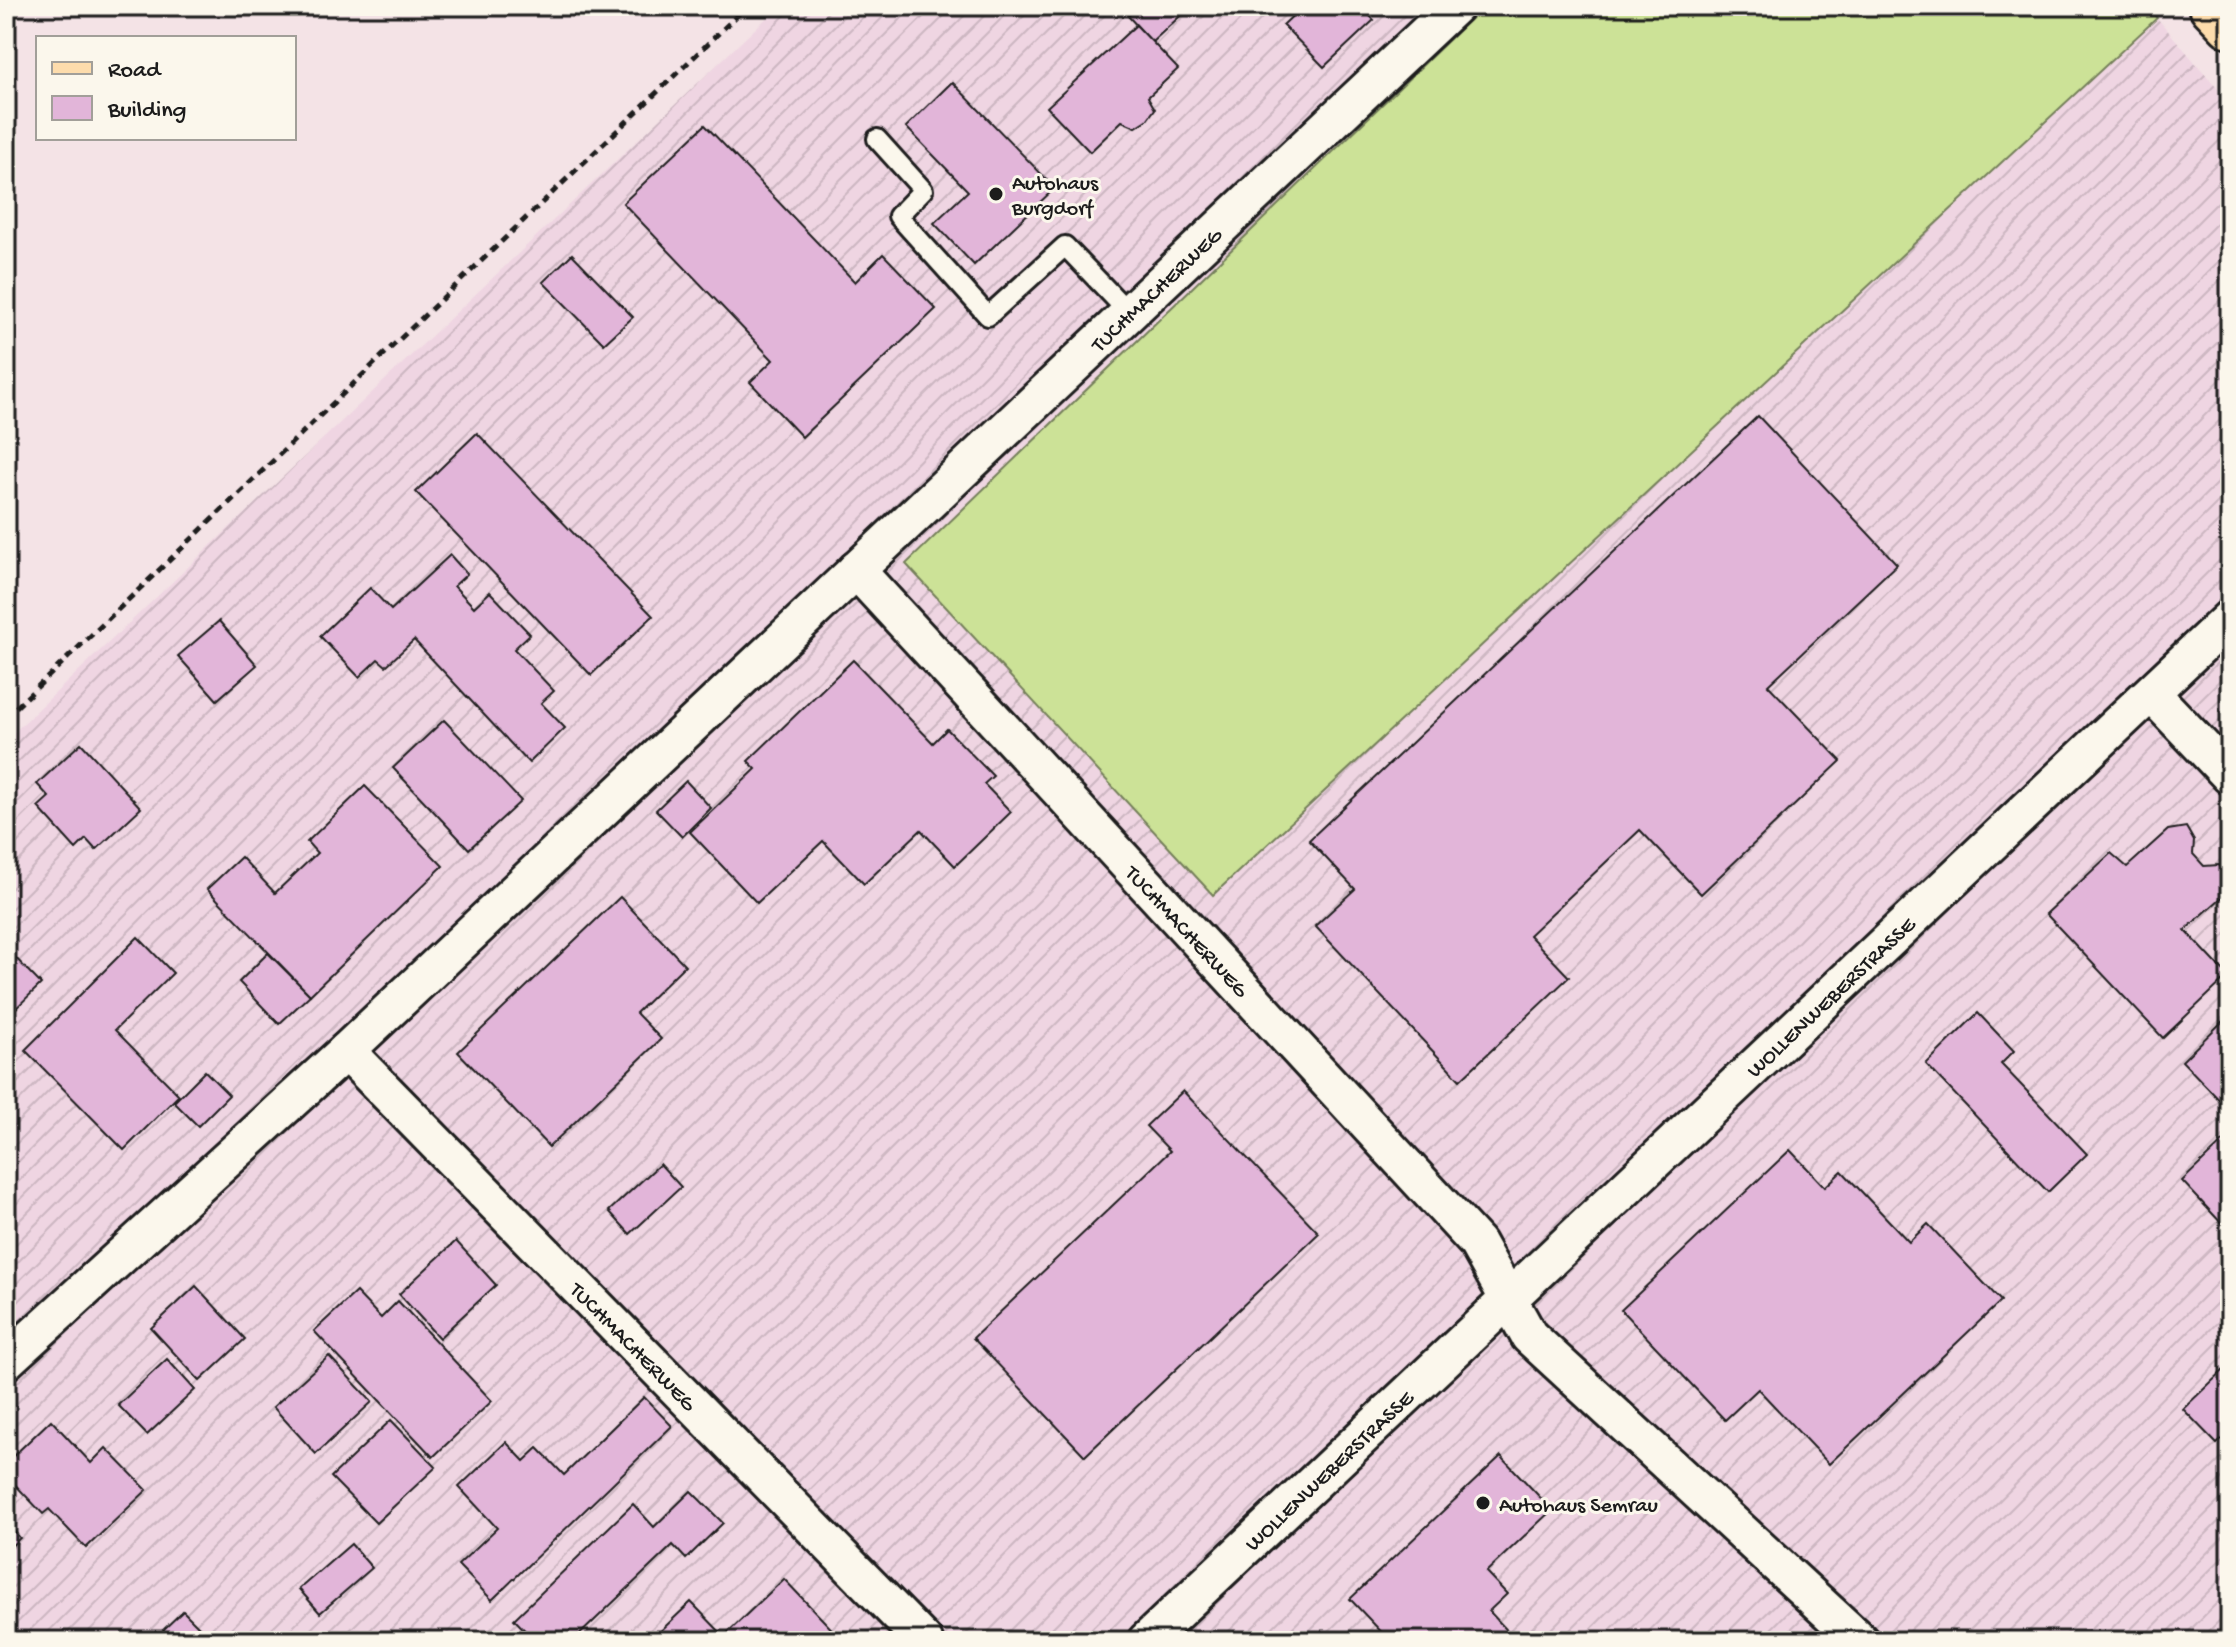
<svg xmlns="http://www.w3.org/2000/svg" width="2236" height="1647" font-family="'Gochi Hand',sans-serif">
  <defs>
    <pattern id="industrial-furrows" width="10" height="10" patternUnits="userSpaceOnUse" patternTransform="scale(2)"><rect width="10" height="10" fill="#efd5e2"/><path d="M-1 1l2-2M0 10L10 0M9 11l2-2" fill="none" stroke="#ccb6c1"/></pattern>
  </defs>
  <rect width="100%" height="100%" fill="#f4e3e6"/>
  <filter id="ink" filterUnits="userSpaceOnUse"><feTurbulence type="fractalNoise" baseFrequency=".0125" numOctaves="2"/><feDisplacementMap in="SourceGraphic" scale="16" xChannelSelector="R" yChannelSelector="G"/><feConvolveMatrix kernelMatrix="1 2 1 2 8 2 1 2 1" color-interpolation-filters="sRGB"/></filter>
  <g filter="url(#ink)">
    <!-- industrial -->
    <path fill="url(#industrial-furrows)" d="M779,6H1484L906,564L1213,895L2157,18L2230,103V1641H6V740Z"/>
    <!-- grass -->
    <path fill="#cce297" stroke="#747f5a" stroke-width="2" d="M1484,6H2147L2157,18L1213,895L906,564Z"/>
    <!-- building -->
    <g fill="#e2b5d9" stroke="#1c1c1c" stroke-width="2">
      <path d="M1139,6H1191L1152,42L1128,16Z"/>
      <path d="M1303,6H1360L1374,20L1324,67L1283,25Z"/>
      <path d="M1136,25L1178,69L1148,97L1155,109L1147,120L1136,127L1122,121L1090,152L1047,107Z"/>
      <path d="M952,82L1055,188L974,265L934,223L968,191L906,127Z"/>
      <path d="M705,125L855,282L883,254L936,309L802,437L750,382L773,360L623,203Z"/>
      <path d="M572,254L633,317L604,344L543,282Z"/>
      <path d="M1758,416L1897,564L1768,685L1841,761L1701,894L1640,830L1529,935L1569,977L1460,1080L1315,926L1355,889L1309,840Z"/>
      <path d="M477,433L653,616L591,675L416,492Z"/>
      <path d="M450,555L467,574L454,586L474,607L490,592L530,634L514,649L554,691L541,703L565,728L529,763L414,640L386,666L378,659L359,677L320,636L370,588L391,610Z"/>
      <path d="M219,621L257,665L217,700L178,656Z"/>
      <path d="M853,660L933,743L947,729L993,776L984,784L1011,812L955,866L921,830L864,884L823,841L757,903L690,832L756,769L748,761Z"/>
      <path d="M444,720L521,801L469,849L393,768Z"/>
      <path d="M81,743L141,808L96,850L86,839L76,849L38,807L49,797L37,784Z"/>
      <path d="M686,781L711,808L682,837L656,810Z"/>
      <path d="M365,786L443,866L310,995L207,889L241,857L275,893L317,853L307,842Z"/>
      <path d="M2186,827L2194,841L2193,854L2204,866L2219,865L2229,874V891L2185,930L2228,976L2163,1038L2046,914L2111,853L2127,867L2168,830Z"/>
      <path d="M620,897L685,965L636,1013L661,1039L549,1147L458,1052Z"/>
      <path d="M138,937L173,973L115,1030L179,1095L124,1150L25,1050Z"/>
      <path d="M6,948L41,984L6,1018Z"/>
      <path d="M268,953L310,995L279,1024L239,982Z"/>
      <path d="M1978,1013L2014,1051L2001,1064L2087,1154L2048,1192L1926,1064Z"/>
      <path d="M2230,1014V1111L2182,1061Z"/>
      <path d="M205,1071L229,1095L198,1126L174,1102Z"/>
      <path d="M1183,1091L1319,1233L1085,1456L973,1338L1170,1151L1146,1126Z"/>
      <path d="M2230,1135V1220L2224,1226L2182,1181Z"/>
      <path d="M1790,1150L1825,1187L1842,1171L1909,1242L1928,1224L2001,1301L1829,1464L1758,1389L1725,1420L1621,1310Z"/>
      <path d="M660,1164L681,1187L630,1234L609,1211Z"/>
      <path d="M456,1241L496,1285L439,1338L399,1294Z"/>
      <path d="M196,1286L245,1339L200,1381L151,1328Z"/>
      <path d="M356,1292L381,1318L398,1301L492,1401L433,1457L314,1331Z"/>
      <path d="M329,1356L372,1402L316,1454L273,1407Z"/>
      <path d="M167,1359L195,1390L147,1435L118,1405Z"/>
      <path d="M2230,1364V1440L2226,1436L2217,1444L2183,1409Z"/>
      <path d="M644,1397L672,1426L492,1600L458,1565L497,1528L459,1487L506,1442L524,1461L538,1448L564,1475Z"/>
      <path d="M51,1420L91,1463L106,1448L147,1490L86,1548L49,1509L43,1514L6,1475V1463Z"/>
      <path d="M391,1420L436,1467L376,1523L331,1477Z"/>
      <path d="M1501,1456L1552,1510L1486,1572L1507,1594L1489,1611L1517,1641H1390L1350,1599Z"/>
      <path d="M691,1491L723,1523L686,1559L673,1545L573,1641H560L552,1633L544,1641H535L514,1619L633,1504L654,1527Z"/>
      <path d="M6,1522L20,1538L6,1551Z"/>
      <path d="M351,1544L372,1568L320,1613L299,1589Z"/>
      <path d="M784,1579L843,1641H650L691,1602L724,1636Z"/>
      <path d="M183,1611L209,1637L204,1641H173L163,1630Z"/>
    </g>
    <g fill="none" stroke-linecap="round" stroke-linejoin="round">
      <defs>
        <path id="service" d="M877,139L923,190L898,216L988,316L1065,246L1129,313"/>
        <g id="minor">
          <path id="s1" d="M856,570L1477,1243L1529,1336L1860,1641"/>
          <path d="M2152,694L2230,776"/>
          <path id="s2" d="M346,1051L924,1641"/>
          <path id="s3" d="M6,1361L346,1051L1455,6"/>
          <path id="s4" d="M1146,1641L2230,618"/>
        </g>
        <path id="primary" d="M2212,6L2230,25"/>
      </defs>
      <!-- service casing -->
      <use href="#service" stroke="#1c1c1c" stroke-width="24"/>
      <!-- minor casing -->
      <use href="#minor" stroke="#1c1c1c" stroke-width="42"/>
      <!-- primary casing -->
      <use href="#primary" stroke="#1c1c1c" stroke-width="50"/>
      <!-- path -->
      <path stroke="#1c1c1c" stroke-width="5" stroke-dasharray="8 6" stroke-linecap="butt" d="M6,717L747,6"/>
      <!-- service -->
      <use href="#service" stroke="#fbf7ec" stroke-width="18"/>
      <!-- minor -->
      <use href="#minor" stroke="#fbf7ec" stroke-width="36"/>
      <!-- primary -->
      <use href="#primary" stroke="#fddcac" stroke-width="44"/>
    </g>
  </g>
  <!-- markers -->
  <g fill="#1c1c1c" stroke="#fbf7ec" stroke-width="3">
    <circle cx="996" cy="194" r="8"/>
    <circle cx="1483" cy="1503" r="8"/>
  </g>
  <g text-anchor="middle" stroke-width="6" stroke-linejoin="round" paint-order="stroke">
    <!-- poi labels -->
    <g font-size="22" fill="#1c1c1c" stroke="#fbf7ec" text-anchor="start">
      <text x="1012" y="189">Autohaus<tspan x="1012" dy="25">Burgdorf</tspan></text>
      <text x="1499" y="1511">Autohaus Semrau</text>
    </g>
    <!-- street labels -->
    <g font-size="22" fill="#1c1c1c" stroke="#fbf7ec">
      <text dy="8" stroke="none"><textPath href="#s3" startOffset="1572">TUCHMACHERWEG</textPath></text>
      <text dy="8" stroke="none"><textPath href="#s1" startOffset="490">TUCHMACHERWEG</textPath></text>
      <text dy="8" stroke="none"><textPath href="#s4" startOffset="940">WOLLENWEBERSTRASSE</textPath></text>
      <text dy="8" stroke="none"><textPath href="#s2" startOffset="412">TUCHMACHERWEG</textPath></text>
      <text dy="8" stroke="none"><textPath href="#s4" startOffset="250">WOLLENWEBERSTRASSE</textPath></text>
    </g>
  </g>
  <!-- margin -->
  <rect width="2236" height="1647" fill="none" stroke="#fbf7ec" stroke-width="32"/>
  <rect x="16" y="16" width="2204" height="1615" fill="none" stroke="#1c1c1c" stroke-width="3" filter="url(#ink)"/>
  <!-- legend -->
  <rect x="36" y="36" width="260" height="104" fill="#fbf7ec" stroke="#a29f99" stroke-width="2"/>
  <rect x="52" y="62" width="40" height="12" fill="#fddcac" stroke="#a29f99" stroke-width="2"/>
  <text x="108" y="76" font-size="24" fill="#1c1c1c">Road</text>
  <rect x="52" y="96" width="40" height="24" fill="#e2b5d9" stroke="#a29f99" stroke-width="2"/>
  <text x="108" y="116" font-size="24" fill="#1c1c1c">Building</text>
</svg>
